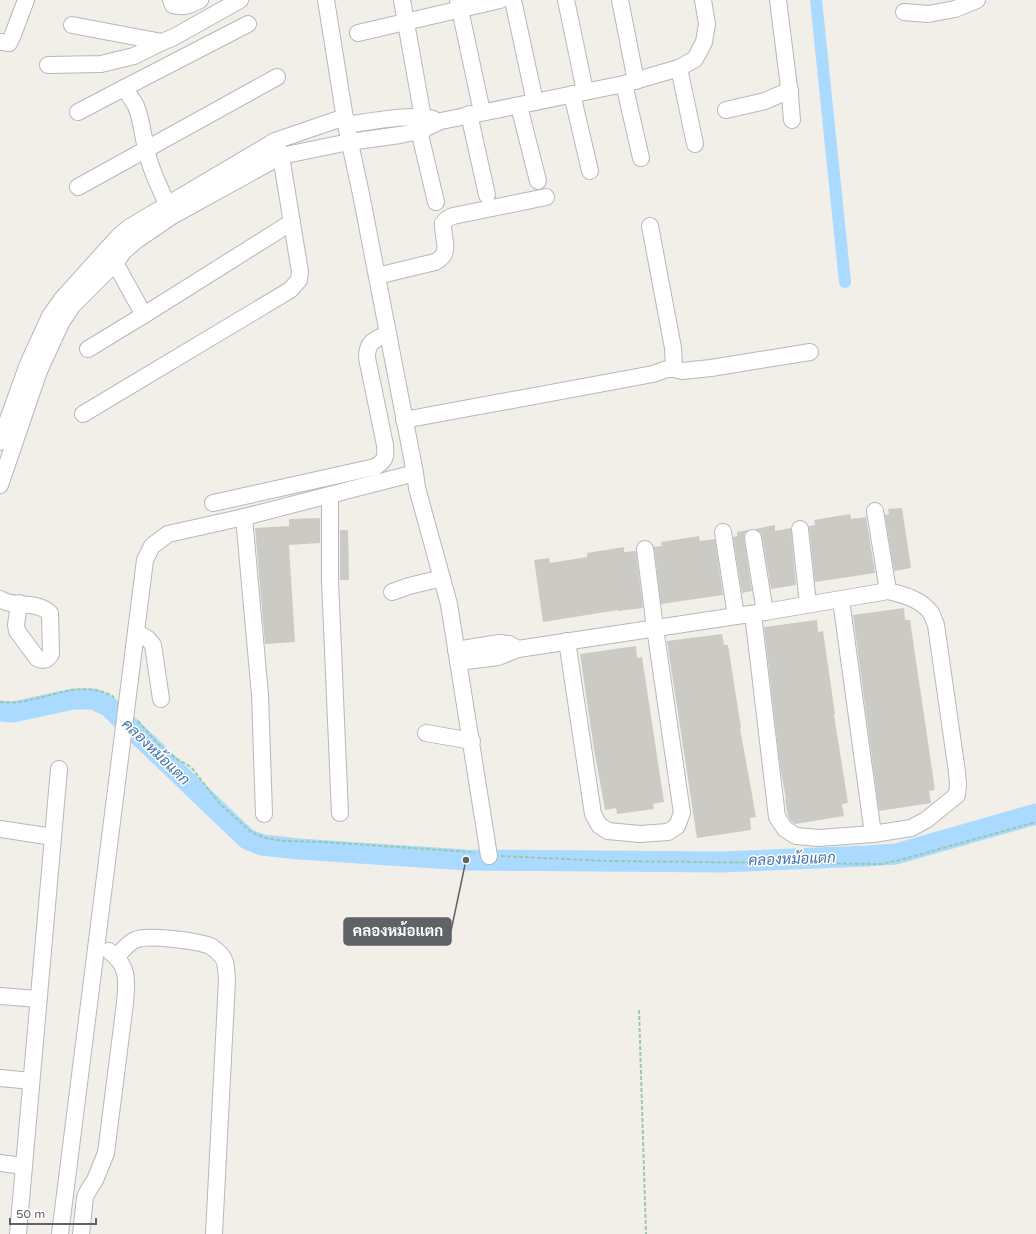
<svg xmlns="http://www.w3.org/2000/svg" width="1036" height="1234" font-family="'Varela Round',Sarabun,sans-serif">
  <rect width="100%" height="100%" fill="#f1efe8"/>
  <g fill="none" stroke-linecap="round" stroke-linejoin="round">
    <!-- canal -->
    <path stroke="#aadaff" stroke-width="12" d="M816,0L845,282"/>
    <!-- river -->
    <path stroke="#aadaff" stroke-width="21" d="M0,711L13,712L73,699H93L108,706L247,839L262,845L299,849L466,860L722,862L867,856L896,854L1036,814"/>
  </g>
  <!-- building -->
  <g fill="#cccac5">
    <path d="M902,508L911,568L894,571L885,515L889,514L888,509Z"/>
    <path d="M850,514L851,519L866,517L875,573L815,582L809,526L815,525L814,520Z"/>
    <path d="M320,518V543L289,545L295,642L265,644L255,528L289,526V519Z"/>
    <path d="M775,525V531L791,528L796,585L771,589L762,536L760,532L755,529Z"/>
    <path d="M340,530H348L349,580H340Z"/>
    <path d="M749,530L744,534V540L752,591L742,593L733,537L737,536V532Z"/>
    <path d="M699,536L700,541L715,539L723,595L661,604L654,547L662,546L661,542Z"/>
    <path d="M624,547V552L636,551L643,608L618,611V610L543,622L534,560L549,558L550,563L587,557V553Z"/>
    <path d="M904,608L905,620H910L935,790L929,791L931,803L879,811L853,615Z"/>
    <path d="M817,620L818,632L823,631L835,714L834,715L848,803L842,804L844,816L795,824L792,822L788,816L785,799H786L780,765L764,627Z"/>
    <path d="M722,634L724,645H728L741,728H740L756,817L750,818L751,830L697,838L667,641Z"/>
    <path d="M636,646L637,658L642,657L664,802L653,804L654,809L617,814L616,808L605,810L594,749L580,654Z"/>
  </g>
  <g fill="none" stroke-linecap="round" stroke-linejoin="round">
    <defs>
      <g id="minor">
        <path d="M171,0L173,5C184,8 190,5 200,0"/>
        <path d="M402,0L425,129"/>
        <path d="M458,0L482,112"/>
        <path d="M513,0L535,102"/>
        <path d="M566,0L585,91"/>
        <path d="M620,0L636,81"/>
        <path d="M778,0L790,95L792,120"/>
        <path d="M904,12L928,14L955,9L977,0"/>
        <path d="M72,25L162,42L174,37L240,0"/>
        <path d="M358,33L500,0"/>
        <path d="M0,42L9,43L12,37L26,0"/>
        <path d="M48,65L101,64L134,56L162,42"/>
        <path d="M679,68L695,144"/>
        <path d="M624,84L641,158"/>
        <path d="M572,94L590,171"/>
        <path d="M519,106L538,181"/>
        <path d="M726,110L765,101L790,90"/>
        <path d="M78,112L124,88"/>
        <path d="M469,114L487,195"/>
        <path d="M417,122L436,202"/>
        <path d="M346,125C368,122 412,113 433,119"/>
        <path d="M78,187L277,77"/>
        <path d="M171,215C165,196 154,179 149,160C143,142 143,123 136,106C133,100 128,94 124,88L248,24"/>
        <path d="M115,263L144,315"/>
        <path d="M377,276L435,262C453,253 442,239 443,223L447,219L453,216L546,197"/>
        <path d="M88,349L144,315L292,222"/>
        <path d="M674,369L682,371L711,368L810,352"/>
        <path d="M83,414L290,290L299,280L300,272L281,156L277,146"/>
        <path d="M404,420L653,374L667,369H674L673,348L650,226"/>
        <path d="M0,442L28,364L50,316L62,299L118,237L130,227L275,141L345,117"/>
        <path d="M415,473L417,488L449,604L489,856"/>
        <path d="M0,485L39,371L61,323L72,306L115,263L124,251L137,240L172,216L281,156L349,142L400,135L419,131L441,121L624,84L679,68L695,59L704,42L707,24L703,0"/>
        <path d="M330,495V581L340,813"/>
        <path d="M213,503L375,467C386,460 386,457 385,445L367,358C367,341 374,340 388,334"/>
        <path d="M875,511L888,591"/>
        <path d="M244,517L260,695L264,814"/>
        <path d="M800,529L808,604"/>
        <path d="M723,532L736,616"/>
        <path d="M753,538L765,612"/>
        <path d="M392,592L409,586L442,578"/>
        <path d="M0,599C13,608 36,600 50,613L51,654C47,660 43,662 37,658L17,631L16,625L19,603"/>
        <path d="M841,600L873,834"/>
        <path d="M136,632L148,639L153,645L161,699"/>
        <path d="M567,641L593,814L599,825L608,831L640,834L668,832L677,826L682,813L655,628L645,549"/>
        <path d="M456,650L499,643L509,644L518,649"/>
        <path d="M458,662L498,657L518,649L736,616L765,612L888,591C904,595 921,599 931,613C933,616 934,621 936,625L957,772L958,784L957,795L926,820L911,828L873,834L819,838L796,836L785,829L777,817L753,614"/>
        <path d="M426,733L472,741"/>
        <path d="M0,829L53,837"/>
        <path d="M117,956C122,951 128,943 135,940C146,934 198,941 210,946C214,948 217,951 220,954C227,961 226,970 227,980L214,1234"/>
        <path d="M0,996L38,999"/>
        <path d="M0,1078L31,1081"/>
        <path d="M0,1163L24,1166"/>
        <path d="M18,1234L59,769"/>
        <path d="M60,1234L145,560L152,546L168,534L244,517L415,473L361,194L346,125L326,0"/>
        <path d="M81,1234L85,1197L88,1191L95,1180L106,1153L125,1003C127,981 129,965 109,951"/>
      </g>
    </defs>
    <!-- minor casing -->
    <use href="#minor" stroke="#b5b8bc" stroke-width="18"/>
    <!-- path -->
    <g stroke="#9cc7a9" stroke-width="2" stroke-dasharray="4 2" stroke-linecap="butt">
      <path d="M0,702C38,707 77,675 114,697"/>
      <path d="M138,721L157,743L175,758L191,767L220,804L249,830L257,835L270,839L284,841L323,842L470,852L475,853"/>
      <path d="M501,856L607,861L881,864L900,860L1036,822"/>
      <path d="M639,1010L646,1234"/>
    </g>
    <!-- minor -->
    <use href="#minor" stroke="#fff" stroke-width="16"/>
  </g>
  <g text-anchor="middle" stroke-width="3" stroke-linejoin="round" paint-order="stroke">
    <!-- water labels -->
    <g font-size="15" font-style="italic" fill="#4174aa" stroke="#fff">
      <text transform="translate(156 752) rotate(44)" y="5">คลองหม้อแตก</text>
      <text transform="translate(792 859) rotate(-2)" y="5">คลองหม้อแตก</text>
    </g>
  </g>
  <!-- callouts -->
  <path fill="none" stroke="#5f6368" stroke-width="1.5" d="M466 860L451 931"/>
  <circle fill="#5f6368" stroke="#fff" stroke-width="1.5" cx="466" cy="860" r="4"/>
  <rect fill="#5f6368" stroke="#5f6368" stroke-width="1.5" x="344" y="918" width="107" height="27" rx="4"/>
  <g font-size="15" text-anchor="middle" font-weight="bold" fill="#fff">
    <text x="398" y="936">คลองหม้อแตก</text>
  </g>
  <!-- scale -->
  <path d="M10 1218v6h86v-6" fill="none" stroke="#5f6368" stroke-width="2"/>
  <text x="16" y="1218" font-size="12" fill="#5f6368" stroke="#ffffff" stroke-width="3" paint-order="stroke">50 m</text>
</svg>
